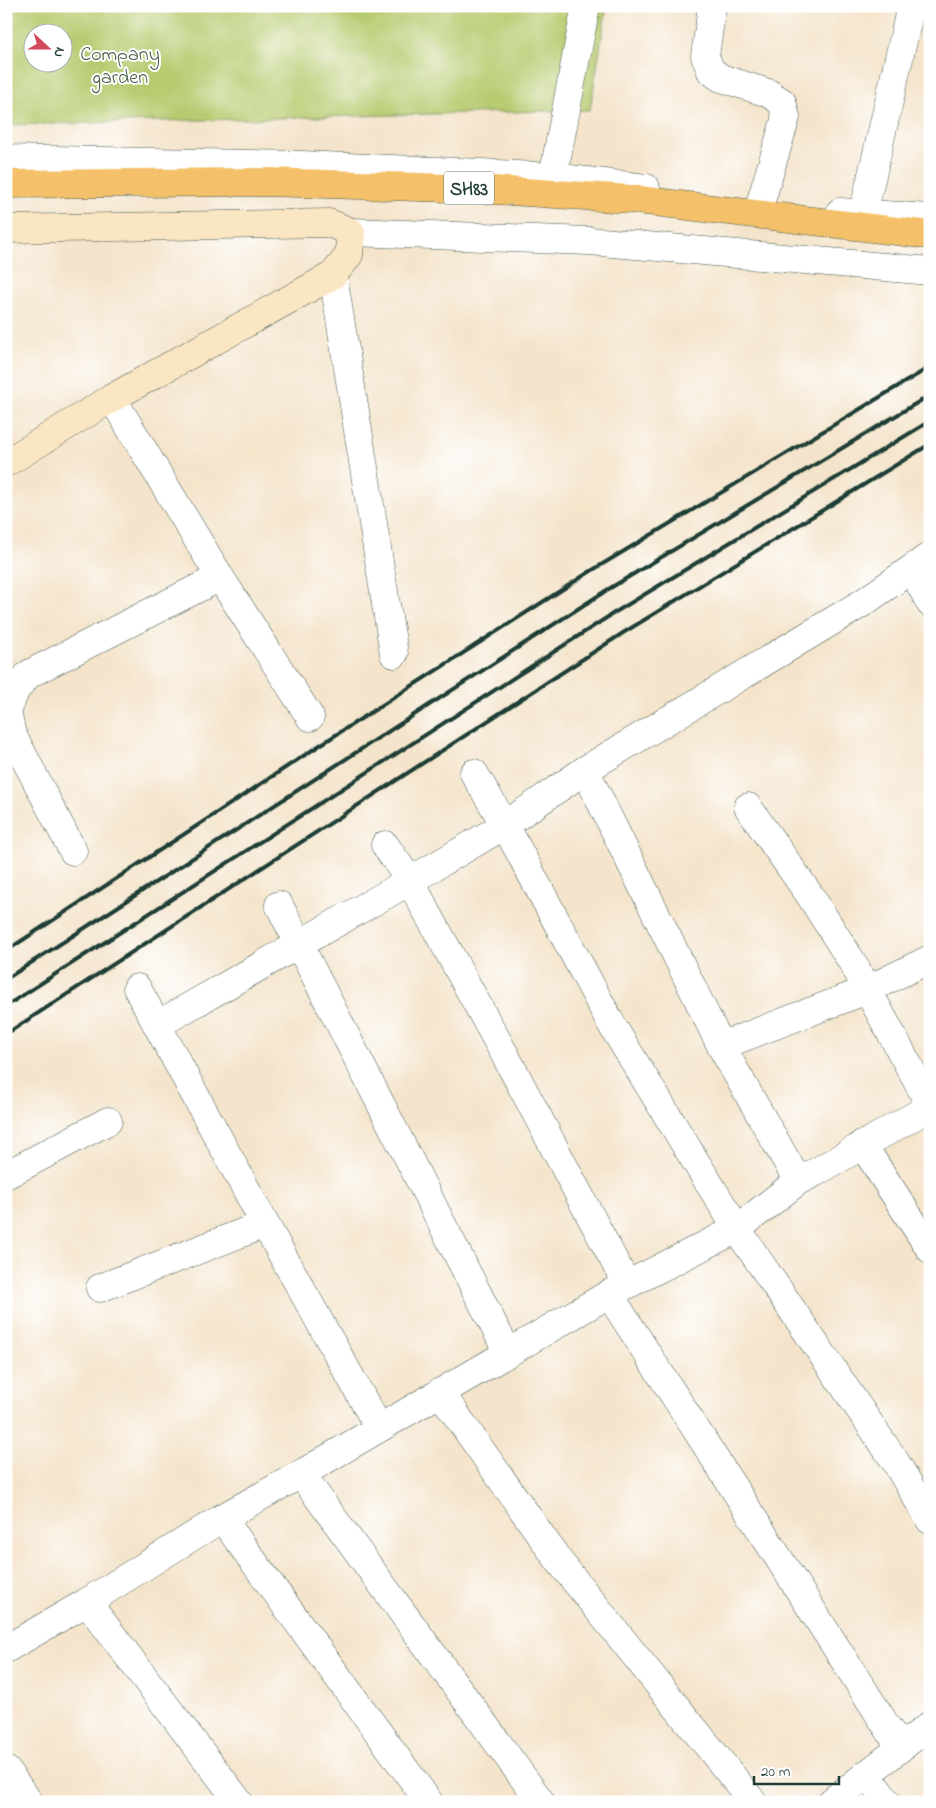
<svg xmlns="http://www.w3.org/2000/svg" width="936" height="1808" font-family="'Indie Flower',sans-serif">
  <rect width="100%" height="100%" fill="#fff"/>
  <filter id="ink" filterUnits="userSpaceOnUse"><feTurbulence type="fractalNoise" baseFrequency=".02" numOctaves="2"/><feDisplacementMap in="SourceGraphic" scale="10" xChannelSelector="R" yChannelSelector="G"/><feConvolveMatrix kernelMatrix="1 2 1 2 8 2 1 2 1" color-interpolation-filters="sRGB"/></filter>
  <filter id="wash" filterUnits="userSpaceOnUse"><feTurbulence type="fractalNoise" baseFrequency=".0096" numOctaves="4" result="noise"/><feDisplacementMap in="SourceGraphic" scale="20" xChannelSelector="R" yChannelSelector="G"/><feGaussianBlur stdDeviation="1.12" result="paint"/><feColorMatrix in="noise" values="0 0 0 0 0 0 0 0 0 0 0 0 0 0 0 0 0 1.4 0 .05"/><feComposite in="paint" operator="in"/></filter>
  <g filter="url(#wash)">
    <rect width="100%" height="100%" fill="#f4e4cb"/>
    <!-- green -->
    <path fill="#b7cb6f" stroke="#6b8452" fill-rule="evenodd" d="M6,6H607L590,110L6,125ZM32,32H62V62H32Z"/>
  </g>
  <g filter="url(#ink)">
    <g fill="none" stroke-linecap="round" stroke-linejoin="round">
      <defs>
        <g id="street">
          <path d="M712,6L705,56L711,71L721,78L768,93L782,102L786,117L761,201"/>
          <path d="M6,159L301,165L481,173L553,177L646,188"/>
          <path d="M553,177L586,6"/>
          <path d="M840,212L930,218"/>
          <path d="M863,214L911,6"/>
          <path d="M351,232L590,241L930,271"/>
          <path d="M333,275L394,654"/>
          <path d="M112,398L220,577L310,717"/>
          <path d="M912,569L930,603"/>
          <path d="M585,770L721,1046L798,1181"/>
          <path d="M474,773L505,825L613,1027L737,1229L895,1461L930,1520"/>
          <path d="M748,807L811,897L854,965L930,1105"/>
          <path d="M385,845L410,881L505,1055L627,1285"/>
          <path d="M73,851L12,734L7,712L16,689L29,674L220,577"/>
          <path d="M279,905L508,1353"/>
          <path d="M137,988L265,1224L379,1428"/>
          <path d="M157,1025L410,881L505,825L585,770L864,602L930,556"/>
          <path d="M721,1046L867,990L930,959"/>
          <path d="M862,1144L930,1249"/>
          <path d="M6,1175L108,1121"/>
          <path d="M100,1288L265,1224"/>
          <path d="M609,1294L900,1747"/>
          <path d="M440,1392L559,1561L753,1802"/>
          <path d="M301,1474L541,1802"/>
          <path d="M222,1518L429,1802"/>
          <path d="M87,1602L239,1802"/>
          <path d="M6,1649L87,1602L222,1518L301,1474L609,1294L737,1229L798,1181L814,1173L930,1107"/>
          <path d="M6,1770L29,1802"/>
          <path d="M866,1774L887,1802"/>
          <path d="M831,1802L930,1725"/>
        </g>
        <path id="secondary" d="M6,229L329,223L351,232L349,255L333,275L112,398L6,463"/>
        <path id="primary" d="M6,184L266,182L479,189L630,199L930,235"/>
      </defs>
      <!-- street casing -->
      <use href="#street" stroke="#3f564b" stroke-width="29"/>
      <!-- secondary casing -->
      <use href="#secondary" stroke="#3f564b" stroke-width="29"/>
      <!-- primary casing -->
      <use href="#primary" stroke="#3f564b" stroke-width="29"/>
      <!-- street -->
      <use href="#street" stroke="#fff" stroke-width="28"/>
      <!-- secondary -->
      <use href="#secondary" stroke="#fbe6c3" stroke-width="28"/>
      <!-- primary -->
      <use href="#primary" stroke="#f4c16a" stroke-width="28"/>
      <!-- rail -->
      <g stroke="#1f3d34" stroke-width="4">
        <path d="M6,951L317,747L591,571L930,367"/>
        <path d="M6,979L607,590L930,395"/>
        <path d="M6,1006L614,613L930,421"/>
        <path d="M6,1034L623,633L930,444"/>
      </g>
    </g>
  </g>
  <g text-anchor="middle" stroke-width="4" stroke-linejoin="round" paint-order="stroke">
    <!-- shield labels -->
    <rect fill="#fff" stroke="#627771" stroke-width="1" x="444" y="171.5" width="50" height="33" rx="4"/>
    <g font-size="19" font-weight="bold" fill="#1f3d34">
      <text x="469" y="195">SH83</text>
    </g>
    <!-- park labels -->
    <g font-size="20" fill="#456043" stroke="#fff">
      <text x="120" y="60">Company<tspan x="120" dy="23">garden</tspan></text>
    </g>
  </g>
  <!-- margin -->
  <rect width="936" height="1808" fill="none" stroke="#fff" stroke-width="25"/>
  <!-- north arrow -->
  <g transform="translate(48 48) rotate(111)"><circle r="24" fill="#ffffff" stroke="#a5b1ae"/>
  <path d="M0-4L9 19L0 12L-9 19Z" fill="#d1495b"/>
  <text y="-8" font-size="14" font-weight="bold" text-anchor="middle" fill="#1f3d34">N</text>
  </g>
  <!-- scale -->
  <path d="M754 1776v8h85v-8" fill="none" stroke="#1f3d34" stroke-width="2.5"/>
  <text x="761" y="1776" font-size="15" fill="#1f3d34" stroke="#ffffff" stroke-width="4" paint-order="stroke">20 m</text>
</svg>
